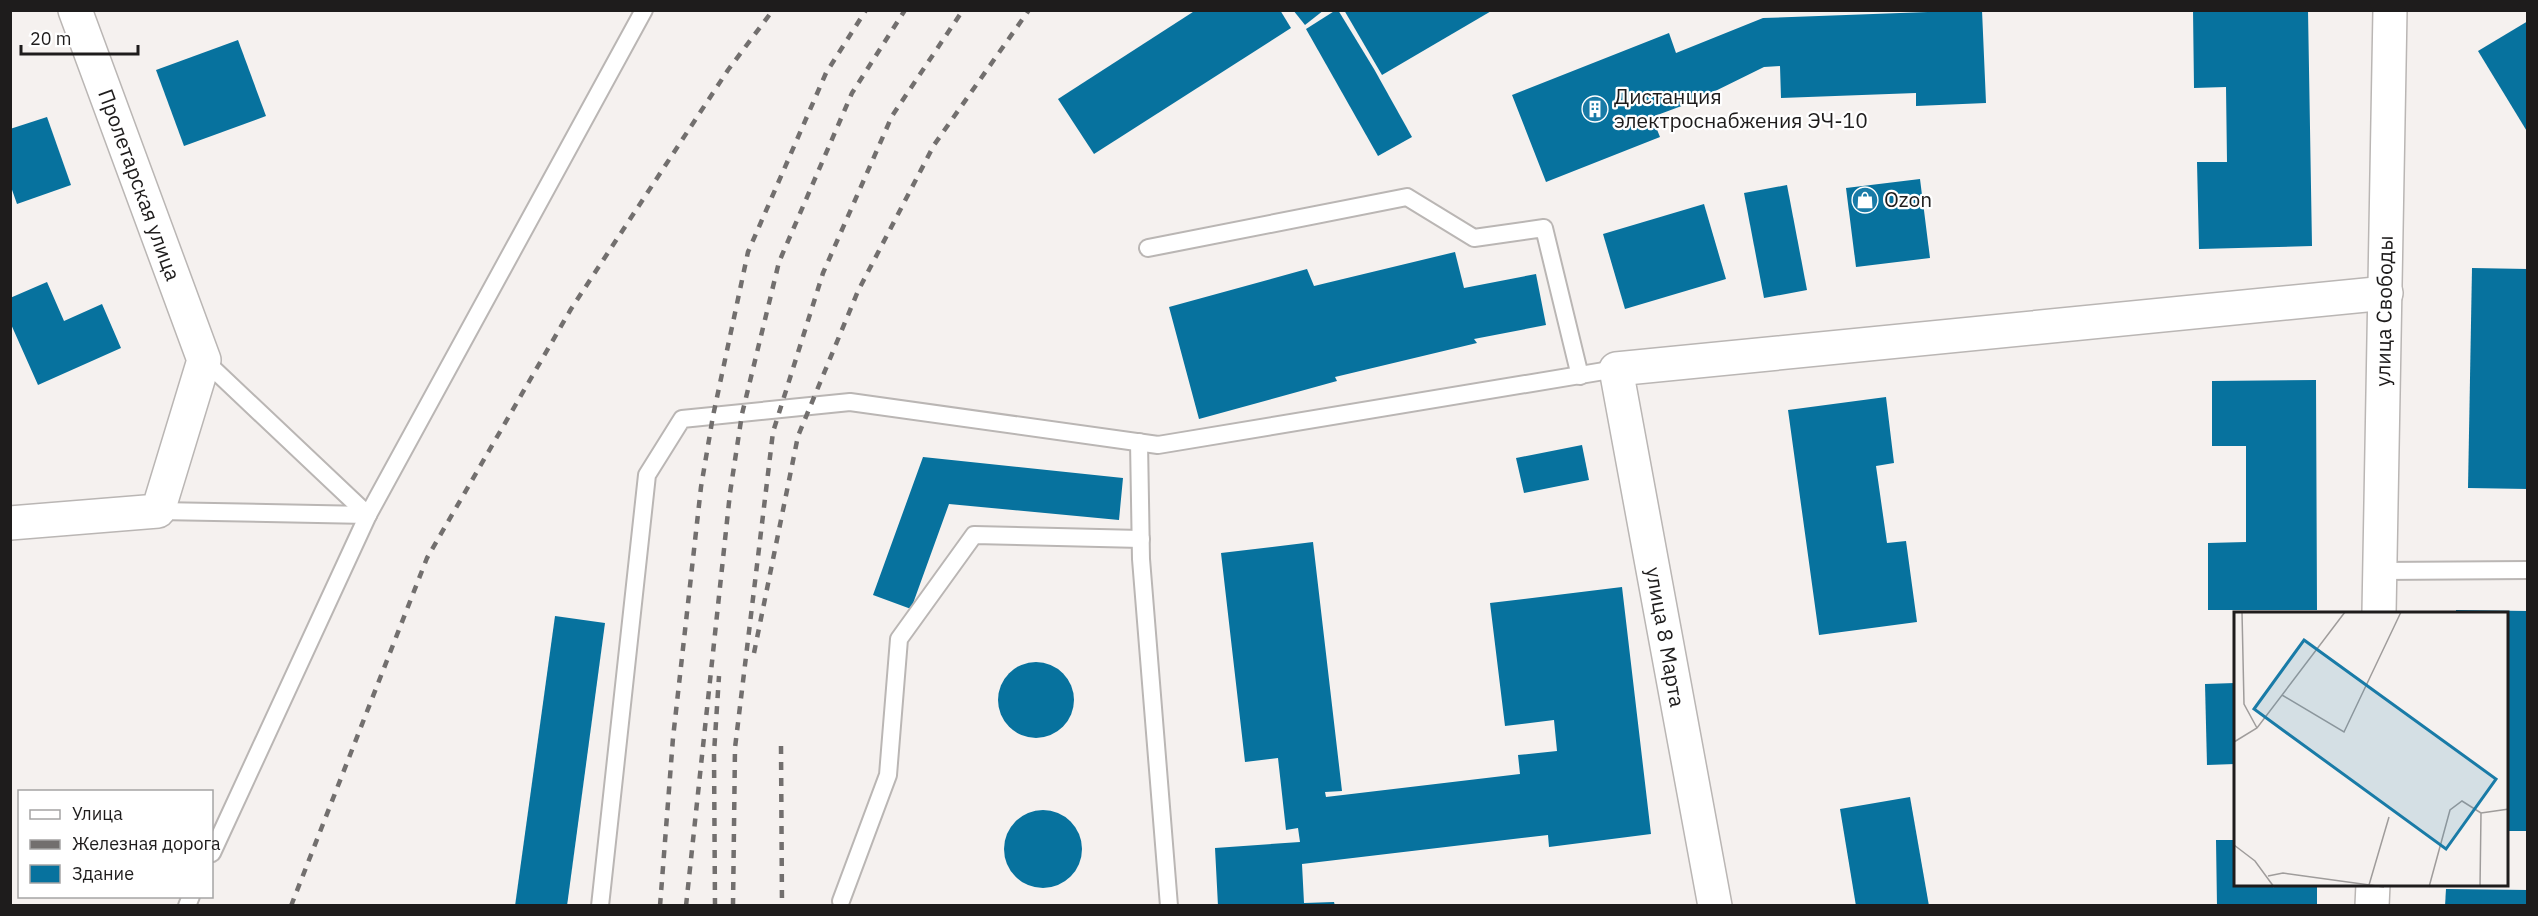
<svg xmlns="http://www.w3.org/2000/svg" width="2538" height="916" font-family="'IBM Plex Sans',sans-serif">
  <rect width="100%" height="100%" fill="#f5f1ef"/>
  <!-- building -->
  <g fill="#07729e">
    <path d="M1196,10H1280L1291,28L1094,154L1058,99Z"/>
    <path d="M1293,10H1324L1305,25Z"/>
    <path d="M1336,10H1338L1374,69L1412,137L1378,156L1306,29Z"/>
    <path d="M1344,10H1493L1382,75Z"/>
    <path d="M1982,10L1986,103L1916,106V93L1781,98L1780,66L1764,67L1695,101L1652,117L1660,137L1546,182L1512,95L1669,33L1676,53L1763,18Z"/>
    <path d="M2193,10H2308L2312,246L2199,249L2197,162H2227L2226,87L2194,88Z"/>
    <path d="M2528,21V133L2478,51Z"/>
    <path d="M238,40L266,116L184,146L156,70Z"/>
    <path d="M47,117L71,185L17,204L10,184V129Z"/>
    <path d="M1920,179L1930,258L1856,267L1846,188Z"/>
    <path d="M1787,185L1807,290L1764,298L1744,193Z"/>
    <path d="M1704,204L1726,279L1625,309L1603,234Z"/>
    <path d="M1455,252L1464,288L1536,274L1546,325L1474,339L1477,343L1335,377L1337,381L1199,419L1169,307L1307,269L1314,286Z"/>
    <path d="M2472,268L2528,269V489L2468,488Z"/>
    <path d="M47,282L64,321L102,304L121,348L38,385L10,322V298Z"/>
    <path d="M2316,380L2317,610H2208V543L2246,542V446H2212V381Z"/>
    <path d="M1886,397L1894,463L1876,466L1887,543L1906,541L1917,622L1819,635L1788,410Z"/>
    <path d="M1582,445L1589,480L1524,493L1516,458Z"/>
    <path d="M923,457L1123,478L1119,520L949,504L911,609L873,595Z"/>
    <path d="M1313,542L1342,791L1325,792L1326,797L1520,774L1518,755L1557,751L1554,720L1505,726L1490,603L1622,587L1651,834L1549,847L1548,835L1302,864L1304,903L1334,902L1335,906H1218L1215,848L1300,842L1298,828L1286,830L1278,758L1245,762L1221,553Z"/>
    <path d="M2456,610L2528,611V831H2506V613H2456Z"/>
    <path d="M555,616L605,623L567,906H515Z"/>
    <circle cx="1036" cy="700" r="38"/>
    <path d="M2235,683V764L2207,765L2205,684Z"/>
    <path d="M1910,797L1929,906H1856L1840,809Z"/>
    <circle cx="1043" cy="849" r="39"/>
    <path d="M2216,840H2235V884H2317V905L2217,906Z"/>
    <path d="M2446,889L2528,890V906H2445Z"/>
  </g>
  <g fill="none" stroke-linecap="round" stroke-linejoin="round">
    <defs>
      <g id="lane">
        <path d="M1148,248L1407,197L1474,238L1544,228L1580,376"/>
        <path d="M204,360L368,515"/>
        <path d="M1139,442L1141,559L1169,906"/>
        <path d="M158,511L368,515"/>
        <path d="M2380,571L2528,570"/>
        <path d="M212,853L368,515L644,10"/>
        <path d="M841,901L888,775L899,639L974,535L1141,539"/>
        <path d="M187,906L191,896"/>
        <path d="M600,906L647,475L682,419L850,402L1158,445L1616,369"/>
      </g>
      <g id="street">
        <path d="M10,523L158,511L204,360L75,10"/>
        <path id="s1" d="M2379,613L2390,10"/>
        <path d="M1715,906L1616,369L2386,293"/>
        <path d="M2372,906L2373,884"/>
      </g>
    </defs>
    <!-- lane casing -->
    <use href="#lane" stroke="#bab6b4" stroke-width="20"/>
    <!-- street casing -->
    <use href="#street" stroke="#bab6b4" stroke-width="36"/>
    <!-- lane -->
    <use href="#lane" stroke="#fff" stroke-width="16"/>
    <!-- street -->
    <use href="#street" stroke="#fff" stroke-width="33"/>
    <!-- rail -->
    <g stroke="#726f6e" stroke-width="4.5" stroke-dasharray="8 8" stroke-linecap="butt">
      <path d="M754,653L798,436L858,291L934,145L1029,10"/>
      <path d="M781,746L782,906"/>
      <path d="M291,906L427,558L571,309L728,70L773,10"/>
      <path d="M660,906L673,738L701,487L713,416L748,252L826,73L866,10"/>
      <path d="M686,906L730,493L742,414L779,262L852,93L905,10"/>
      <path d="M715,906L714,753L719,676"/>
      <path d="M733,906L735,748L773,432L823,273L892,116L963,10"/>
    </g>
  </g>
  <!-- icons -->
  <defs>
    <symbol id="building-disc" viewBox="-11 -11 22 22"><circle r="9.5" fill="#197ba7" stroke="#fff"/><path d="M-4-6H4V6H1V3H-1V6H-4ZM-2.5-4.3h1.7v1.8h-1.7ZM.8-4.3h1.7v1.8H.8ZM-2.5-1h1.7V.8h-1.7ZM.8-1h1.7V.8H.8Z" fill="#fff"/></symbol>
    <symbol id="shop-disc" viewBox="-11 -11 22 22"><circle r="9.5" fill="#197ba7" stroke="#fff"/><path d="M-5-2.5h2.3a2.7 3.5 0 0 1 5.4 0H5L5.5 6h-11ZM-1.5-2.5h3a1.5 2.3 0 0 0-3 0Z" fill="#fff"/></symbol>
  </defs>
  <g fill-rule="evenodd">
    <use href="#building-disc" x="1580" y="94" width="30" height="30"/>
    <use href="#shop-disc" x="1850" y="185" width="30" height="30"/>
  </g>
  <g text-anchor="middle" stroke-width="4.5" stroke-linejoin="round" paint-order="stroke">
    <!-- poi labels -->
    <g font-size="21" fill="#1e1c1c" stroke="#fff" text-anchor="start">
      <text x="1614" y="104">Дистанция<tspan x="1614" dy="24">электроснабжения ЭЧ-10</tspan></text>
      <text x="1884" y="207">Ozon</text>
    </g>
    <!-- street labels -->
    <g font-size="21" fill="#1e1c1c" stroke="#fff">
      <text transform="translate(139 185) rotate(70)" y="7">Пролетарская улица</text>
      <text dy="7" stroke="none"><textPath href="#s1" startOffset="302">улица Свободы</textPath></text>
      <text transform="translate(1665 637) rotate(80)" y="7">улица 8 Марта</text>
    </g>
  </g>
  <!-- overview -->
  <g transform="translate(2234 612)">
    <rect width="274" height="274" fill="#f5f1ef"/>
    <path fill="none" stroke="#9f9c9b" stroke-width="1.5" d="M8,0L10,92L23,116M48,83L110,120L167,0M0,130L23,116L111,0M247,201L275,197M0,233L21,249L40,275M34,264L49,261L150,275M135,273L155,205M195,275L216,198L228,189L247,201M246,275L247,201"/>
    <path fill="#197ba7" fill-opacity="0.15" stroke="#197ba7" stroke-width="3" d="M70,28L262,167L212,237L20,97Z"/>
    <rect width="274" height="274" fill="none" stroke="#1e1c1c" stroke-width="3"/>
  </g>
  <!-- border -->
  <rect width="2538" height="916" fill="none" stroke="#1e1c1c" stroke-width="24"/>
  <!-- legend -->
  <rect x="18" y="790" width="195" height="108" fill="#ffffff" stroke="#a5a4a4" stroke-width="1.5"/>
  <rect x="30" y="810" width="30" height="9" fill="#ffffff" stroke="#a5a4a4" stroke-width="1.5"/>
  <text x="72" y="820" font-size="18" fill="#1e1c1c">Улица</text>
  <rect x="30" y="840" width="30" height="9" fill="#726f6e" stroke="#a5a4a4" stroke-width="1.5"/>
  <text x="72" y="850" font-size="18" fill="#1e1c1c">Железная дорога</text>
  <rect x="30" y="865" width="30" height="18" fill="#07729e" stroke="#a5a4a4" stroke-width="1.5"/>
  <text x="72" y="880" font-size="18" fill="#1e1c1c">Здание</text>
  <!-- scale -->
  <path d="M21 45v9h117v-9" fill="none" stroke="#1e1c1c" stroke-width="3"/>
  <text x="30" y="45" font-size="18" fill="#1e1c1c" stroke="#ffffff" stroke-width="4.5" paint-order="stroke">20 m</text>
</svg>
